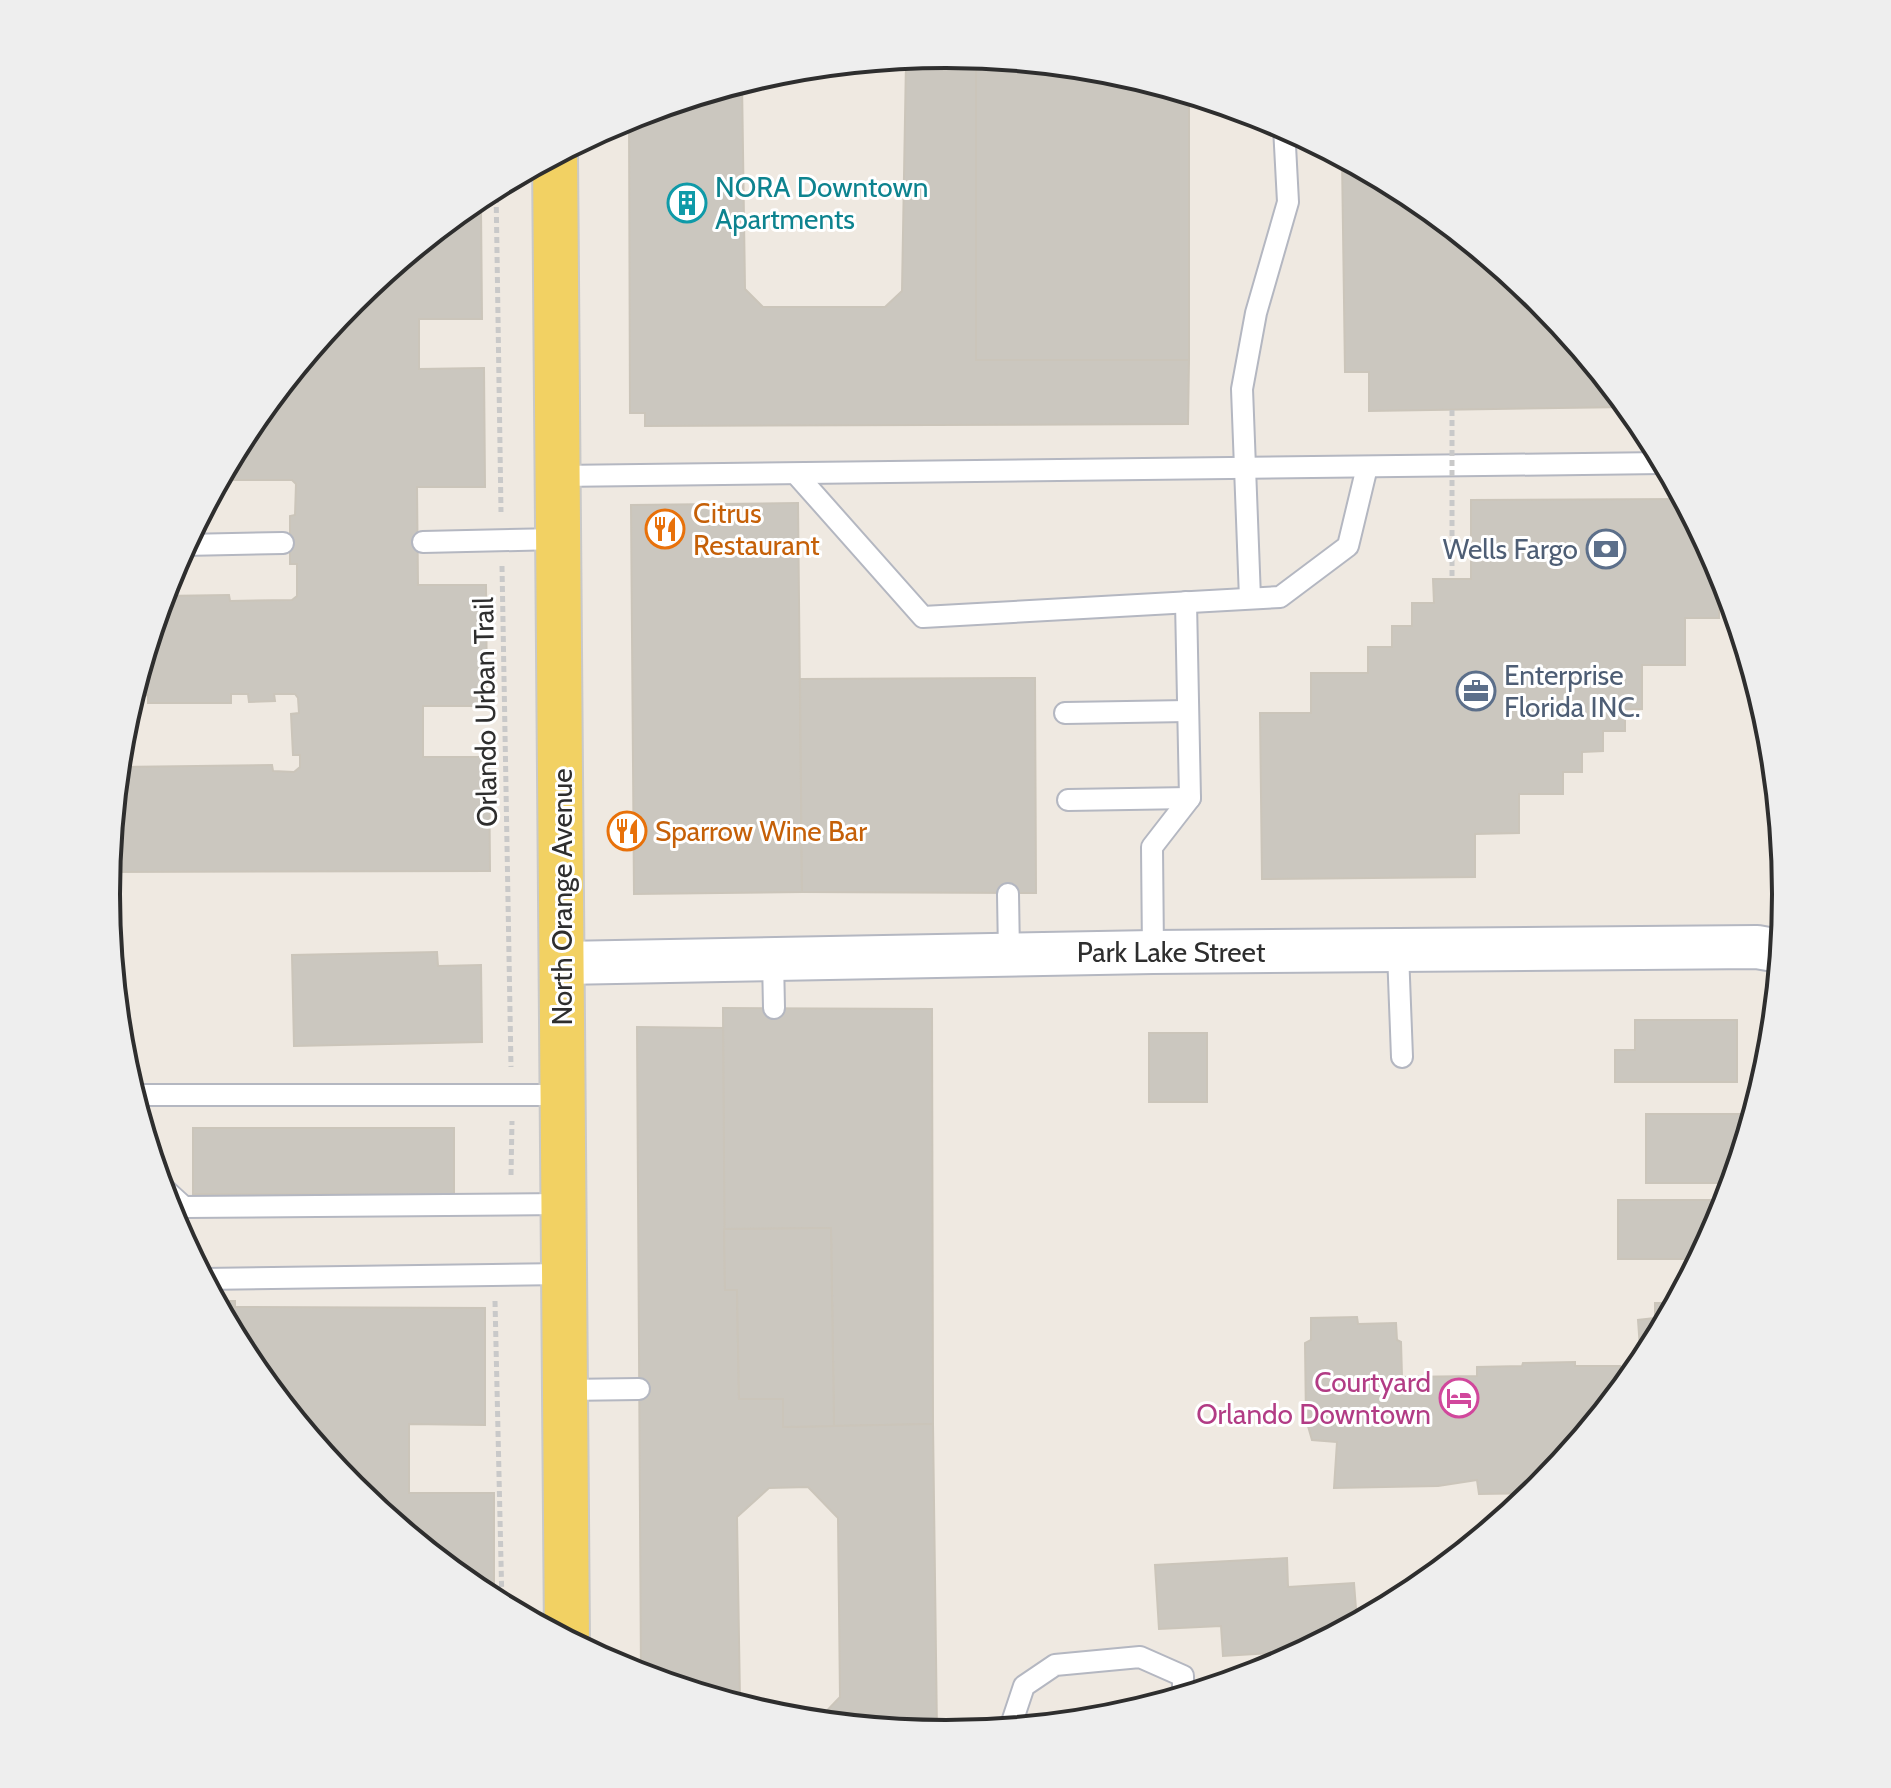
<svg xmlns="http://www.w3.org/2000/svg" width="1891" height="1788" font-family="Cabin,sans-serif">
  <rect width="100%" height="100%" fill="#efe9e1"/>
  <!-- building -->
  <g fill="#cbc7bf" stroke="#cbc5ba" stroke-width="2">
    <path d="M946,54L976,57V360H1189L1188,424L645,426V413H630L629,116L742,82L745,289L763,307H885L902,291L906,61L903,58Z"/>
    <path d="M976,57L1110,70L1189,94V360H976Z"/>
    <path d="M1342,158L1413,196L1540,300L1627,407L1369,411V372H1345Z"/>
    <path d="M464,208H481L482,319H419V369L484,368L485,487H417L418,585H486L487,706H423V757H489L490,871L108,872L118,767L272,765L273,771L294,772L300,767V755H293L291,714L299,713L298,698L295,694H274L275,701L249,702L248,694H231V703H148V695L132,696L162,596L229,595L230,601L292,600L297,596V564H290V516L295,515L296,484L292,480H219L247,427L281,386H290L294,380V370L352,300Z"/>
    <path d="M1682,499L1719,568V618H1685V665H1642V709H1625V731H1603V751L1582,752V772H1563V794H1519V833L1475,834V877L1262,879L1260,713H1311V673H1368V647H1392V626H1412V603H1434L1433,579H1471V500Z"/>
    <path d="M798,503L802,892L634,894L631,505Z"/>
    <path d="M1035,678L1036,893L802,892L800,679Z"/>
    <path d="M437,952L438,966L481,965L482,1042L294,1046L292,955Z"/>
    <path d="M723,1008L932,1009L933,1424L834,1426L831,1228L724,1229Z"/>
    <path d="M1635,1020H1737V1082H1615V1050H1635Z"/>
    <path d="M637,1027L723,1028L725,1290H737L739,1399H783V1427L933,1424L937,1733L817,1721L840,1697L838,1518L808,1487L769,1488L737,1517L740,1700L749,1708L641,1675Z"/>
    <rect x="1149" y="1033" width="58" height="69"/>
    <path d="M1646,1114H1744V1141L1731,1183H1646Z"/>
    <rect x="193" y="1128" width="261" height="66"/>
    <path d="M1618,1200H1726L1721,1216L1698,1259H1618Z"/>
    <path d="M831,1228L834,1426L783,1427V1399H739L737,1290H725L724,1229Z"/>
    <path d="M215,1301H235V1307L485,1308V1425L409,1424V1493H494V1600L478,1592L351,1488L247,1360Z"/>
    <path d="M1655,1303H1675L1650,1349L1640,1348L1638,1320L1655,1318Z"/>
    <path d="M1357,1317L1358,1324L1396,1323L1397,1340L1401,1342L1402,1377L1477,1376V1367L1522,1366L1523,1363L1575,1362V1366H1620V1375H1632L1533,1493L1479,1494L1477,1480L1438,1486L1334,1488L1337,1442L1312,1440L1306,1419L1305,1343L1311,1340V1318Z"/>
    <path d="M1287,1558L1288,1587L1354,1583L1357,1622L1303,1651L1223,1656L1221,1626L1159,1629L1155,1565Z"/>
  </g>
  <g fill="none" stroke-linecap="round" stroke-linejoin="round">
    <defs>
      <g id="service">
        <path d="M797,475L923,617L1280,597L1348,546L1367,467"/>
        <path d="M558,476L1663,463"/>
        <path d="M423,542L559,539"/>
        <path d="M184,545L283,543"/>
        <path d="M1250,598L1242,389L1256,313L1288,202L1284,127"/>
        <path d="M1065,713L1188,711"/>
        <path d="M1068,800L1190,798"/>
        <path d="M1008,894L1009,954"/>
        <path d="M1153,952L1152,847L1190,798L1186,602"/>
        <path d="M1398,952L1402,1057"/>
        <path d="M773,959L774,1008"/>
        <path d="M133,1095H563"/>
        <path d="M161,1186L184,1207L564,1204"/>
        <path d="M203,1279L565,1274"/>
        <path d="M566,1390L639,1389"/>
        <path d="M1010,1728L1024,1686L1055,1665L1140,1657L1183,1676V1695"/>
      </g>
      <path id="minor" d="M562,963L1153,952L1757,947L1780,951"/>
      <path id="primary" d="M555,155L567,1640"/>
    </defs>
    <!-- service casing -->
    <use href="#service" stroke="#b4b7c1" stroke-width="24"/>
    <!-- minor casing -->
    <use href="#minor" stroke="#b4b7c1" stroke-width="46"/>
    <!-- primary casing -->
    <use href="#primary" stroke="#c9c9c9" stroke-width="48"/>
    <!-- path -->
    <g stroke="#c9c9c9" stroke-width="5" stroke-dasharray="6 4" stroke-linecap="butt">
      <path d="M496,187L501,512"/>
      <path d="M502,566L511,1067"/>
      <path d="M511,1175L512,1121"/>
      <path d="M495,1301L502,1605"/>
    </g>
    <!-- service -->
    <use href="#service" stroke="#fff" stroke-width="20"/>
    <!-- minor -->
    <use href="#minor" stroke="#fff" stroke-width="42"/>
    <!-- primary -->
    <use href="#primary" stroke="#f2d163" stroke-width="44"/>
    <!-- path-bridge -->
    <path stroke="#c9c9c9" stroke-width="5" stroke-dasharray="6 4" stroke-linecap="butt" d="M1452,410V579"/>
  </g>
  <!-- icons -->
  <defs>
    <symbol id="building-ring" viewBox="-11 -11 22 22"><circle r="9.5" fill="#fff" stroke="#0f9aa8" stroke-width="1.5"/><path d="M-4-6H4V6H1V3H-1V6H-4ZM-2.5-4.3h1.7v1.8h-1.7ZM.8-4.3h1.7v1.8H.8ZM-2.5-1h1.7V.8h-1.7ZM.8-1h1.7V.8H.8Z" fill="#0f9aa8"/></symbol>
    <symbol id="restaurant-ring" viewBox="-11 -11 22 22"><circle r="9.5" fill="#fff" stroke="#e8710a" stroke-width="1.5"/><path d="M-5-6h1v4h1v-4h1v4h1v-4h1v5L-1.5 .5V6h-2V.5L-5-1ZM5-6V6H3V1.5H1.5Q1.5-4 5-6Z" fill="#e8710a"/></symbol>
    <symbol id="bank-ring" viewBox="-11 -11 22 22"><circle r="9.5" fill="#fff" stroke="#5c6f8a" stroke-width="1.5"/><path d="M-6-4H6V4H-6ZM0-2.3a2.3 2.3 0 1 0 0 4.6a2.3 2.3 0 1 0 0-4.6Z" fill="#5c6f8a"/></symbol>
    <symbol id="office-ring" viewBox="-11 -11 22 22"><circle r="9.5" fill="#fff" stroke="#5c6f8a" stroke-width="1.5"/><path d="M-6-3h4V-5.5h4V-3h4V5H-6ZM-1-4.5V-3h2v-1.5ZM-6 0V1H6V0Z" fill="#5c6f8a"/></symbol>
    <symbol id="hotel-ring" viewBox="-11 -11 22 22"><circle r="9.5" fill="#fff" stroke="#d1479c" stroke-width="1.5"/><path d="M-6-4.5h1.5V1H6V5H4.5V3h-9V5H-6ZM-4 0a1.8 1.8 0 1 1 3.6 0ZM.5 0V-2.5h3Q6-2.5 6 0Z" fill="#d1479c"/></symbol>
  </defs>
  <g fill-rule="evenodd">
    <use href="#building-ring" x="665" y="181" width="44" height="44"/>
    <use href="#restaurant-ring" x="643" y="507" width="44" height="44"/>
    <use href="#bank-ring" x="1584" y="527" width="44" height="44"/>
    <use href="#office-ring" x="1454" y="669" width="44" height="44"/>
    <use href="#restaurant-ring" x="605" y="809" width="44" height="44"/>
    <use href="#hotel-ring" x="1437" y="1376" width="44" height="44"/>
  </g>
  <g text-anchor="middle" stroke-width="6" stroke-linejoin="round" paint-order="stroke">
    <!-- culture labels -->
    <g font-size="28" fill="#0d838f" stroke="#fff" text-anchor="start">
      <text x="715" y="197">NORA Downtown<tspan x="715" dy="32">Apartments</tspan></text>
    </g>
    <!-- food labels -->
    <g font-size="28" fill="#c56008" stroke="#fff" text-anchor="start">
      <text x="693" y="523">Citrus<tspan x="693" dy="32">Restaurant</tspan></text>
      <text x="655" y="841">Sparrow Wine Bar</text>
    </g>
    <!-- service labels -->
    <g font-size="28" fill="#4e5e75" stroke="#fff" text-anchor="end">
      <text x="1578" y="559">Wells Fargo</text>
      <text x="1504" y="685" text-anchor="start">Enterprise<tspan x="1504" dy="32">Florida INC.</tspan></text>
    </g>
    <!-- street labels -->
    <g font-size="28" fill="#2e2e2e" stroke="#fff">
      <text transform="translate(485 712) rotate(-91)" y="10">Orlando Urban Trail</text>
      <text transform="translate(562 897) rotate(-90)" y="10">North Orange Avenue</text>
      <text x="1171" y="962">Park Lake Street</text>
    </g>
    <!-- hotel labels -->
    <g font-size="28" fill="#b23c85" stroke="#fff" text-anchor="end">
      <text x="1431" y="1392">Courtyard<tspan x="1431" dy="32">Orlando Downtown</tspan></text>
    </g>
  </g>
  <!-- crop -->
  <path d="M0 0H1891V1788H0ZM120 894a826 826 0 1 1 1652 0a826 826 0 1 1-1652 0Z" fill="#eee" fill-rule="evenodd"/>
  <path fill="none" stroke="#2e2e2e" stroke-width="4" d="M120 894a826 826 0 1 1 1652 0a826 826 0 1 1-1652 0Z"/>
</svg>
